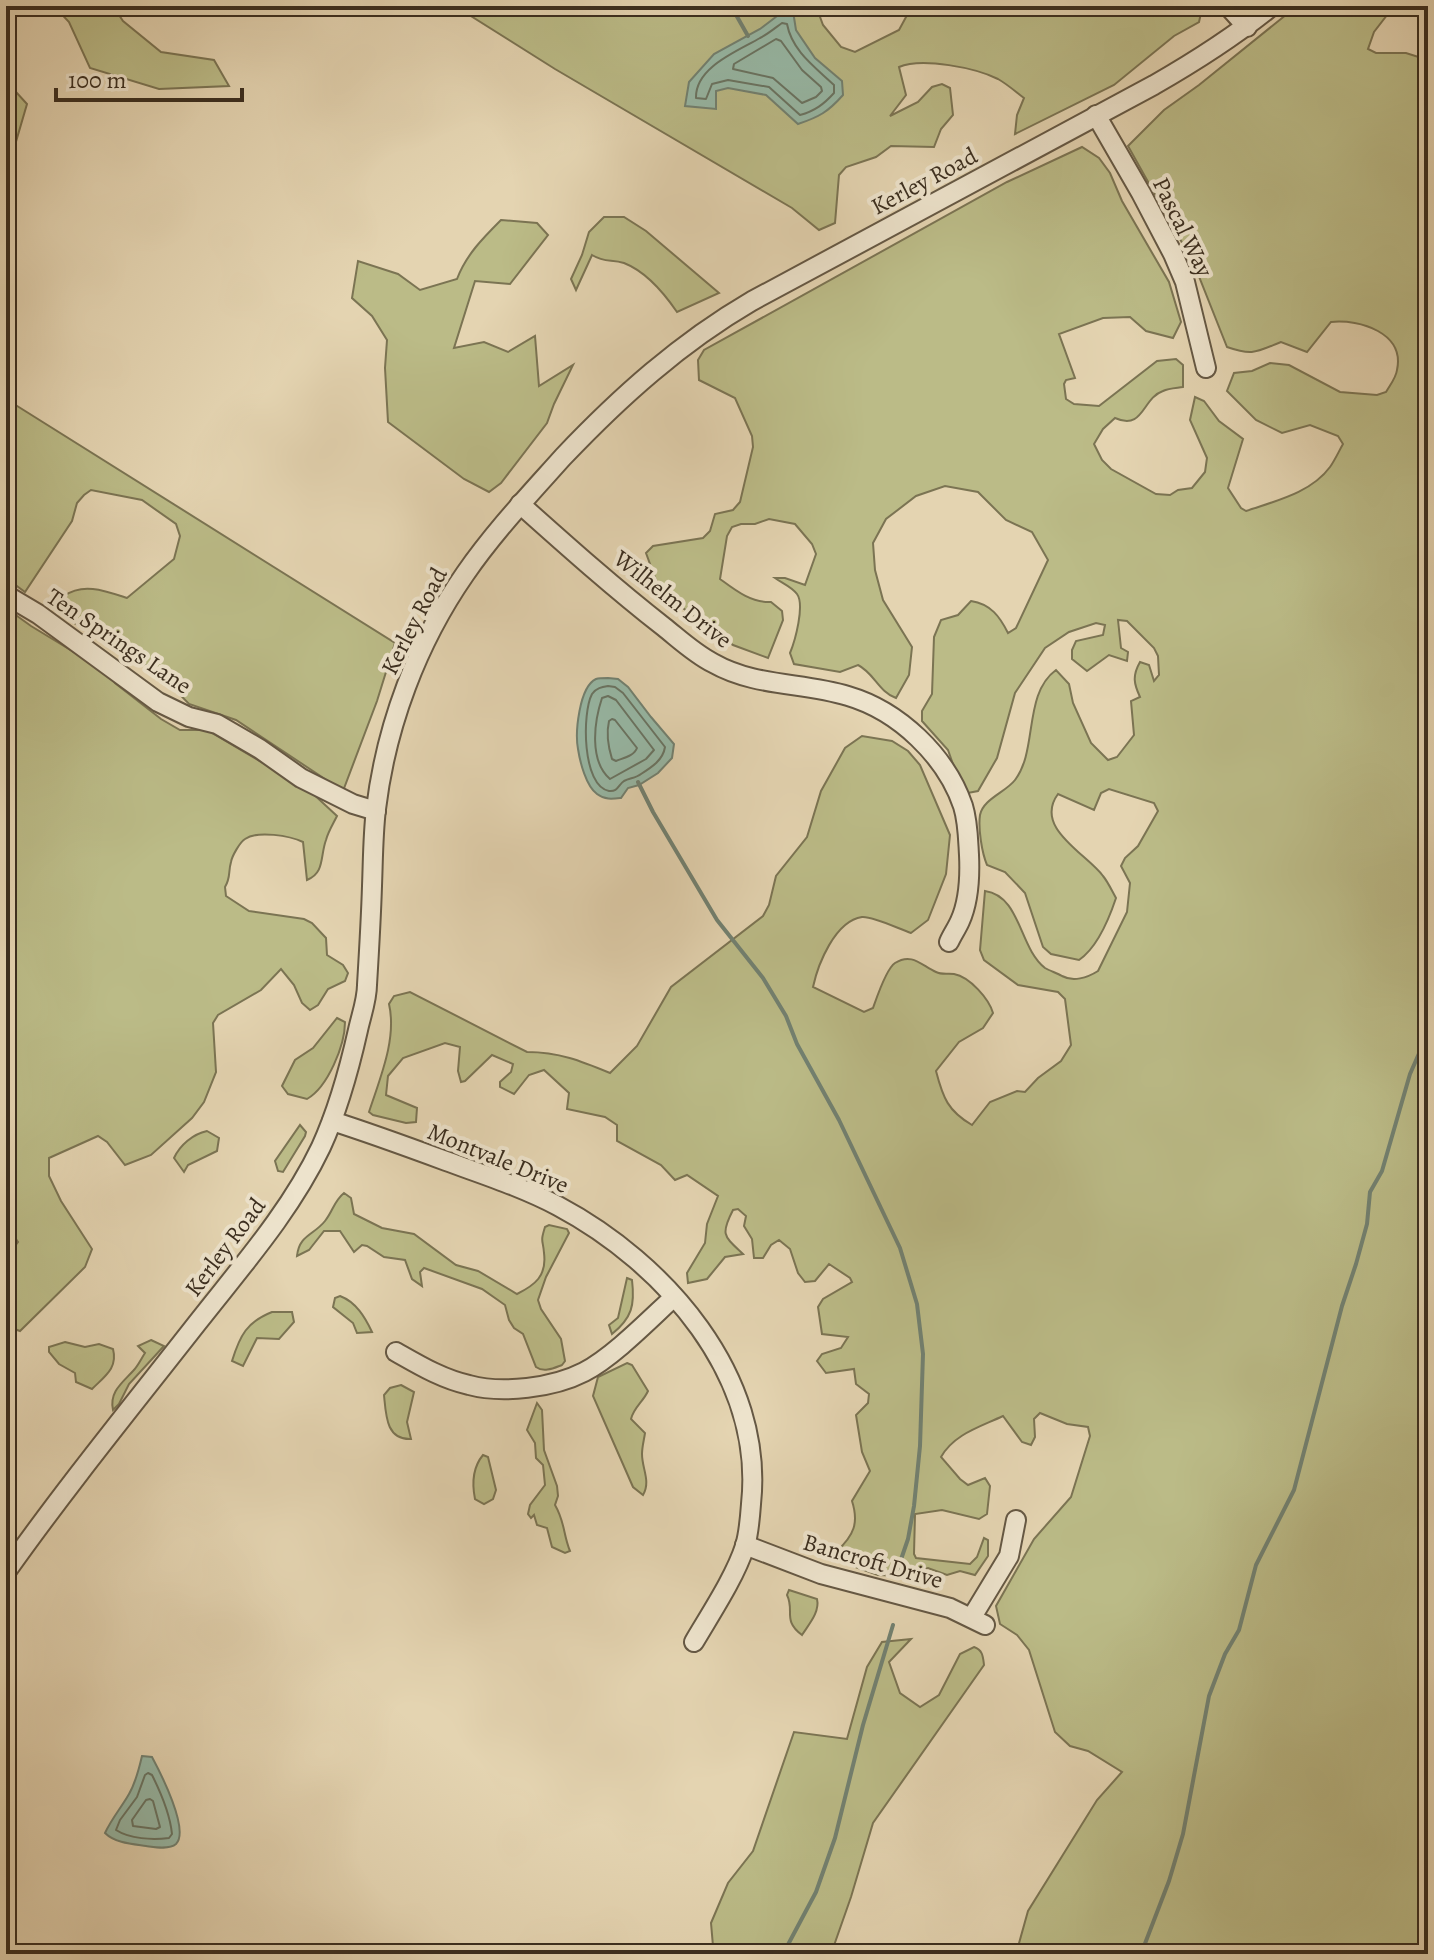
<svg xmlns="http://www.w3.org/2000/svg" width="1434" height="1960" font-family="Alegreya,serif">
  <rect width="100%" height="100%" fill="#e4d4b1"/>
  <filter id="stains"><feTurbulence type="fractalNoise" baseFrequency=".0025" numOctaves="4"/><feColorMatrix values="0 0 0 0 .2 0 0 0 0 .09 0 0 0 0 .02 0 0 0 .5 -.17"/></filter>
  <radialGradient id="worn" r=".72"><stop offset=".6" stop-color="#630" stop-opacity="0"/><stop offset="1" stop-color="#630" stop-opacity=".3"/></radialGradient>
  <!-- green -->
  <g fill="#bbbb87" stroke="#7b7453" stroke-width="2">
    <path d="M54,6H113L123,21L161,52L214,60L229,86L159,89L90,68L69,22Z"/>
    <path d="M455,6H816L823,25L841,47L855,52L899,30L912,6H1198L1201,13L1199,22L1174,36L1114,85L1015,134L1017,115L1024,98C1016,92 1007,84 998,79C976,68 922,57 899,67L906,95L890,116L918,102L932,87L942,84L950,88L953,115L941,129L934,147L891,146L876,157L846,167L839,175L835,223L819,230L792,208L555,69Z"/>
    <path d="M1297,6H1394L1374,32L1368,49L1376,53H1406L1428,60V1954H1016L1028,1911L1097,1800L1122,1772L1088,1751L1070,1746L1055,1732L1029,1650L1017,1635L1000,1624L996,1606L1034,1539L1071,1497L1090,1436L1088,1427L1067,1424L1040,1413L1034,1419L1035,1437L1031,1445L1022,1442L1003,1416C980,1427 954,1434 941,1457L960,1479L968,1485L985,1478L990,1486L987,1514L979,1519L942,1510L915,1514L914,1554L916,1558L970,1564L977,1557L984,1538L988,1540V1556L975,1575L960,1571L947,1575L928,1568L906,1576L878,1575L810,1551L814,1547L837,1551C854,1535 859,1523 852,1501L870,1471L862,1452L856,1415L868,1403L869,1394L856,1384L854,1369L826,1373L817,1361L822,1354L841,1348L848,1337L822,1334L818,1307L823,1299L852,1282L850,1278L829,1264L815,1281L805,1282L798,1273L790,1249L779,1240L771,1245L763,1258H754L752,1239L744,1226L746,1216L738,1209L733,1210C720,1235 724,1236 743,1254L725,1257L707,1279L688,1283L687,1273L705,1243L707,1224L718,1196L687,1175L675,1180L661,1165L617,1141V1125L605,1117L567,1109L569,1093L544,1070L529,1075L514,1094L500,1087V1082L511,1072L513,1064L492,1055L465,1081L461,1082L458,1071L460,1047L445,1043L403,1058L388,1076L386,1095L417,1108L416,1122L406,1123L373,1115L369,1112C380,1078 397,1039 389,1004L394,996L410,992L527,1052C559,1052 581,1061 610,1073L637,1046L671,987L763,916L769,905L776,876L807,837L821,791L845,748L862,736L892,741L908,751L920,765L950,835L946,874L928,920L911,933C899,929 873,916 862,917C835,921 818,964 813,987L864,1012L873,1008C877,997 886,969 895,963C912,952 922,966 936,972C942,975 948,973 954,974C970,977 989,999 993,1013L983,1028L959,1042L936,1071C943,1098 948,1111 972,1125L990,1102L1017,1091L1025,1092L1038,1078L1061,1061L1071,1045L1065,999L1058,992L1018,985L984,960L980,950L985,891C1021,896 1019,948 1045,968C1050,971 1057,973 1062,976C1073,982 1087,978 1098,971L1127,912L1130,883L1121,866L1125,858L1138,846L1158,811L1154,803L1109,789L1101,793L1094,810L1058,794C1033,828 1087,854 1103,876C1108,882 1112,891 1116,898C1109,919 1098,947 1079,960L1051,954L1043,947L1025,893L1005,872L987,865C982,853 978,829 980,815C983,799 1006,792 1015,780C1038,750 1023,694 1056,670L1069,684L1073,703L1091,743L1108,760L1117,757L1134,735L1131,701L1140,697C1134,684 1132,676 1140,662L1149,665L1154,681L1159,675L1158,656L1154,648L1127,621L1118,620L1121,648L1128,652L1127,661L1109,655L1087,671L1072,659V650L1076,641L1103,635L1105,625L1096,623L1069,632L1045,648L1015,693L997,758L978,791L968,793L961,787L948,750L922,721V711L932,694L934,637L941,620L958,615L971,601C991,604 1000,617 1008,633L1016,628L1048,560L1032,532L1006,520L978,492L945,486L916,496L886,519L873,543L875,570L883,600L912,647L909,675L896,698C879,692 874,673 858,665L840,672L794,664L790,653C795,641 805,605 797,594C792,587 782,583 775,578H785L805,585L816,554L812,544L795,524L769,519L755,524H741L732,527L727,536L720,579C735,590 751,603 771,602L782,611L783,620L768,658L733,645L660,591L646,553L653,546L703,538L710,531L715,514L733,510L740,502L753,447L752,436L735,398L699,380L698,360L704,350L1007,182L1082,147L1099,158L1110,173L1122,201L1169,282L1181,322L1173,338L1146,331L1130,317L1103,318L1059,334L1075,378L1066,380L1064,384L1066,399L1074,404L1099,406L1157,361L1176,359L1183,365V387C1177,388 1169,388 1163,391C1142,398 1144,431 1115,418L1103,429L1094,444L1102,460L1111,469L1156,494L1170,495L1178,490L1192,488L1205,472L1207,458L1190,420L1195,397L1204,401L1219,421L1243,439L1228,488L1241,508L1246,511C1275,501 1311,493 1330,467C1335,460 1339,451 1343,444L1338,436L1310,425L1282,433L1256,420L1227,391L1234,373L1252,371L1270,363L1289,365L1340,392L1377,395L1386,392C1390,385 1396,378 1397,370C1405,333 1360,319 1331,322L1307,352L1281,342C1256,352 1253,356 1227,347L1194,264L1128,146L1164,110L1199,85Z"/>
    <path d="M6,81L27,104L15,145L6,143Z"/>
    <path d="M604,217H624L646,231L719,293L677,312C664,293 647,272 624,263C611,259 605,263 592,255L576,290L571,279L582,255L589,232Z"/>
    <path d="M501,220L537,223L548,235L510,284L475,281L454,348L484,342L508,352L535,336L539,386L573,365L554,404L547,423L501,483L489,492L464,479L388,422L385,368L387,340L372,316L352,298L358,261L398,274L420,290L457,279C466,255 483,238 501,220Z"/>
    <path d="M6,399L395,643L377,701L343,791L236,720L189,704L162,676L109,641L72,622L66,616L63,606L64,596C83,582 106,591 127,598L174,559L180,536L176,524L142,500L91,490L84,495L77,503L72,521L25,592L6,578Z"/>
    <path d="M6,608L31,626L110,674L115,683L161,719L180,730H207L309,790L337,816C333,824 328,832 326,840C320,856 325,873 307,880L303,842C290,836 258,830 245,839C240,842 232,856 231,862C228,872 231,877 225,887L226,896L249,911L304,919L312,923L326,938L327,955L343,965L348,973L345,981L328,989L318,1005L310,1010L302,1003L294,985L281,969L261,990L218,1015L213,1023L216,1072L204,1102L192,1118L151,1155L125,1165L107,1142L98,1136L49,1158V1176L61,1201L92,1249L85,1267L20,1331L6,1326V1258L18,1242L6,1225Z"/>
    <path d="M337,1018L345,1022C345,1045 328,1087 307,1099L288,1094L282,1086L295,1060L313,1048Z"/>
    <path d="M300,1125L306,1132L305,1136L283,1172L278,1171L275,1161Z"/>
    <path d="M207,1131L219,1138L217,1151L188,1165L184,1172L174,1158C180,1145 193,1134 207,1131Z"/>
    <path d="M344,1193L351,1198L354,1214L382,1228L414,1234L456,1265L478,1271L517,1294C535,1285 547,1276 544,1253C543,1239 540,1243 545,1227L549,1225L567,1229L569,1233L546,1277L538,1300L541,1309L561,1339L565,1361L562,1365C554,1368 544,1373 536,1367L523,1334L514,1328L509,1320L505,1305L482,1289L424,1268L420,1272L422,1286L412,1279L405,1260L384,1257L367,1246L362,1245L354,1252L340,1231H324L309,1250L297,1256C299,1235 314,1235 325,1221C333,1211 334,1201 344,1193Z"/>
    <path d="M627,1278L632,1280C635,1305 632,1318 612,1334L609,1325L618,1318Z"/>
    <path d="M340,1296C356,1302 365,1317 372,1332L357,1333L353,1323L333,1307L335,1298Z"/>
    <path d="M272,1312H292L294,1322L279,1339L257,1338L243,1366L232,1361C240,1335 247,1322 272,1312Z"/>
    <path d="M151,1340L164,1346L129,1384L119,1404L113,1410C109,1392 122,1383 133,1371C138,1366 141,1359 145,1353L138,1346Z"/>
    <path d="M65,1342L85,1347L99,1344L113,1349C118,1368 105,1376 92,1389L76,1382L75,1373L59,1364L49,1352V1347Z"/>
    <path d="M627,1363L632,1365L648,1391C643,1402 634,1407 631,1419L645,1433C644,1440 642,1447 642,1454C642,1469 651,1481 643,1495L633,1487L593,1396L598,1377Z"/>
    <path d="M401,1385L414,1392L407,1422L411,1439C386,1440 386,1415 384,1395L390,1388Z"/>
    <path d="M537,1403L542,1410L544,1450L557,1486L558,1496L555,1505C565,1522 563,1534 570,1551L565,1553L552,1547L547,1528L537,1525L534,1515L531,1518L528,1514L530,1505L545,1485L543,1465L536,1458L535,1443L527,1430Z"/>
    <path d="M483,1455L488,1457L496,1490L493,1499L484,1504L475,1499C472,1484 473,1467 483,1455Z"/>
    <path d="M789,1590L817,1599C820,1612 809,1624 802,1635C782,1620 795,1611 787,1595Z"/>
    <path d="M911,1639L889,1662L900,1693L920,1707L939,1695L960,1654L974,1647C983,1650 983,1657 984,1665L873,1823L851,1897L831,1954H735L730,1948L713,1946L711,1923L728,1883L753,1851L794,1732L847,1739L867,1667L882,1642Z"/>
  </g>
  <!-- water -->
  <g fill="#97b9a7" stroke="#728171" stroke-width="2">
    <path d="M785,10L793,11L796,30L815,58L842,81L843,95C828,112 819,117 798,124L766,95L728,88L716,91V109L685,106L689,82L714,54L760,29Z"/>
    <path d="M608,678L618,679L628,687L651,717L674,744L672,758L658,773L639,785L628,788L621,798C612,799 605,800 597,794C586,786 580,762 578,749C575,733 579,687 596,679C599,678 604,678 608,678Z"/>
    <path d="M142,1756L152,1757C160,1772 190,1830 176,1844C169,1850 154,1847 146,1846C132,1844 115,1843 105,1833C112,1818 121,1808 129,1794C136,1782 139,1769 142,1756Z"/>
  </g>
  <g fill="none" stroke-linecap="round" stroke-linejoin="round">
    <!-- shore -->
    <g stroke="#697463" stroke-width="2">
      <path d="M782,23L787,24C792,51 815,67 834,85V93C824,104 815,111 800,115L769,87L728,80L712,84L706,99L696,98C695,67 738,51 760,38C768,34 775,28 782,23Z"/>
      <path d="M776,39L781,41L802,70L821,87L822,91L816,97L802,103L773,78L733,69L734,64Z"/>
      <path d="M608,686L615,687L623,693L665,747C663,760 652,767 641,774C636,778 630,778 624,781C618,785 618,792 609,791C582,786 582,713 592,694C596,688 602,687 608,686Z"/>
      <path d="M608,696L616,700L654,750L646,759L610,779C589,761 594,722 602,698Z"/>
      <path d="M612,719L615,720L637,748C634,756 623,758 616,761L612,759C608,746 606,734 609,721Z"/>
      <path d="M148,1773L152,1775C161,1793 170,1814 172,1834L169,1838C152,1840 130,1839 116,1830L120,1820L137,1797L145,1775Z"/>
      <path d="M150,1799L153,1801L160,1827L156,1829L133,1826L132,1820L146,1800Z"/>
    </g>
    <!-- stream -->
    <g stroke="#728171" stroke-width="4">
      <path d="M731,6L748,36"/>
      <path d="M638,782L653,812L717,920L763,978L786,1016L797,1044L839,1120L900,1248L917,1304L923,1354L920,1446L914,1506L908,1539L895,1577"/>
      <path d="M783,1954L816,1892L835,1838L863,1725L893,1625"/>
      <path d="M1141,1954L1169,1881L1183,1834L1209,1696L1225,1654L1239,1630L1256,1565L1294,1490L1342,1306L1356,1264L1367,1224L1370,1192L1382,1171L1410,1074L1428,1033"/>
    </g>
    <defs>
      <g id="minor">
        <path d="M1228,6L1247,27"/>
        <path d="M1096,115L1141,193L1173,254L1185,282L1206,368"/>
        <path d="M520,504C567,546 614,588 664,627C679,639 695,654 713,663C755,687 803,682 848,696C899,711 946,756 963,806C968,822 968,838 969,855C970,876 969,901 960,921C957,928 952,935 949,942"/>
        <path d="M6,595L38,614L158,702L189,717L217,724L260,749L301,778L353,804L376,811"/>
        <path d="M332,1121C370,1133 408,1147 446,1161C484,1175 522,1187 558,1206C665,1263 765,1376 751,1504C750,1518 749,1533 745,1546C735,1577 711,1613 694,1642"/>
        <path d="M396,1352C419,1365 442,1379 469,1385C502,1394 553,1388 584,1372C613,1357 649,1320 674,1297"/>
        <path d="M745,1545L821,1574L950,1608L985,1625"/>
        <path d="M6,1572C67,1486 133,1405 198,1322C241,1267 290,1212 321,1147C338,1110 349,1070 358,1030C361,1016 367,1000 367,985C369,952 371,919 372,886C373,860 373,834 376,809C386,726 417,643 465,574C494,532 529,495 563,457C620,397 680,343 752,301L1154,85C1196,61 1235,36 1272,6"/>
        <path d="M972,1617L1009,1556L1016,1520"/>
      </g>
    </defs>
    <!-- minor casing -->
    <use href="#minor" stroke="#655844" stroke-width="22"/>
    <!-- minor -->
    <use href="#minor" stroke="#ede3cc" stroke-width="18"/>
  </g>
  <g text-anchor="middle" stroke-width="8" stroke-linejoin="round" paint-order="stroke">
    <!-- street labels -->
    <g font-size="24" fill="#3b2e1f" stroke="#ede3cc">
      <text transform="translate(924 181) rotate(-28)" y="8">Kerley Road</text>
      <text transform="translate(1183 227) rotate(64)" y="8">Pascal Way</text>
      <text transform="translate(673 599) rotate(38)" y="8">Wilhelm Drive</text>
      <text transform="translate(414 621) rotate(-63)" y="8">Kerley Road</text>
      <text transform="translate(119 641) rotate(34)" y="8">Ten Springs Lane</text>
      <text transform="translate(498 1158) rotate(22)" y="8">Montvale Drive</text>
      <text transform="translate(225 1247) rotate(-53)" y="8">Kerley Road</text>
      <text transform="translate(873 1561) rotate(16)" y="8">Bancroft Drive</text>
    </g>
  </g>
  <!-- margin -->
  <rect width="1434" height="1960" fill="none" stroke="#e4d4b1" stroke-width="32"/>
  <rect x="8" y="8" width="1418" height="1944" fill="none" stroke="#3b2e1f" stroke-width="4"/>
  <rect x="16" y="16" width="1402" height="1928" fill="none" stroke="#3b2e1f" stroke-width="2"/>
  <!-- scale -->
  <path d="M56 88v12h186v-12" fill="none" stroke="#3b2e1f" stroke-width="4"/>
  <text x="68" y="88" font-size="24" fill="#3b2e1f" stroke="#ede3cc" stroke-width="6" paint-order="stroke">100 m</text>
  <rect width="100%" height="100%" filter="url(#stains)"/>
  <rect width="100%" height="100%" fill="url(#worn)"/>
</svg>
